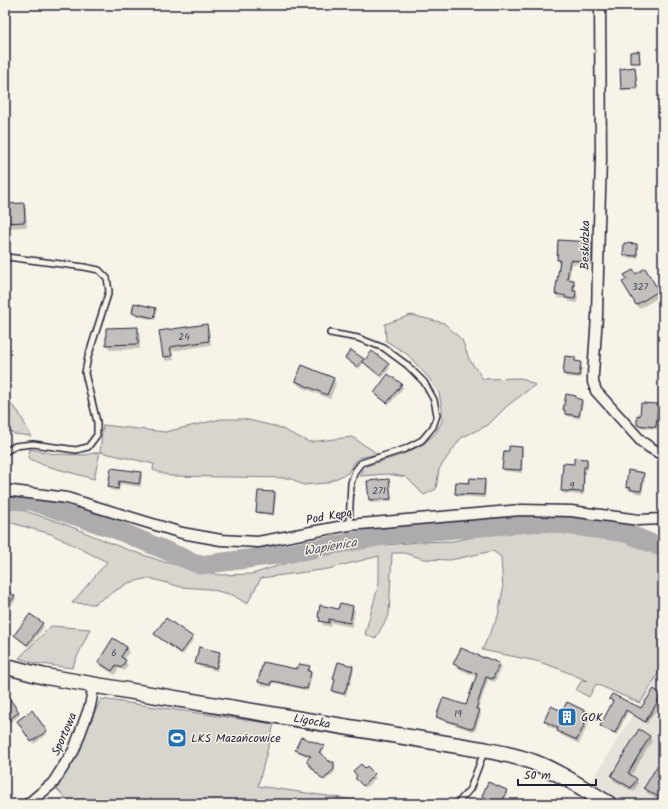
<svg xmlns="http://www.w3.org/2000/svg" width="668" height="809" font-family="Kalam,sans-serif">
  <rect width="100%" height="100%" fill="#f7f3e8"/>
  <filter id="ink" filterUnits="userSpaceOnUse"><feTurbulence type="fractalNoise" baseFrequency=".025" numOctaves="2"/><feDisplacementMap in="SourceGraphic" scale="8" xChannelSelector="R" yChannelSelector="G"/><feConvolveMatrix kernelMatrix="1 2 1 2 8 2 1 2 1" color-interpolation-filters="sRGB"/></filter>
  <g filter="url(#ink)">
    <!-- built -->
    <path fill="#e7e3db" d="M663,666V804H628L591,782Z"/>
    <!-- green -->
    <g fill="#d8d5cf" stroke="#7d7c85">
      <path d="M411,315L444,323L462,340L469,359L483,379L521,378L535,385L507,406L488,425L461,438L439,469L436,489L424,495L406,477L387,474L360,476L366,466L401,455L422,445L436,433L442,421V408L439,393L429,378L407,354L386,341L385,324Z"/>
      <path d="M5,399L18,411L31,436L14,434L5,427Z"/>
      <path d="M221,419H244L278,427L309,442L352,437L378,454L358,458L351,467L348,473L326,483L303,485L290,478L170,476L153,470L154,464L100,452L94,479L43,465L28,458L30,449L55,454L84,455L100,452L103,425L165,432Z"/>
      <path d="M5,509H19L62,523L123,548L164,562L220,575L252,574L290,562L374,546L418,542L453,541L498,532L547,531L607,536L663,555V666L640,703L596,684L589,697L576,690L582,680L588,681L557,668L536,661L482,650L498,616L503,589L501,557L493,551L450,560L424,559L404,553H392L389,615L375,639L365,634L379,583V556L328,569L261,578L247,604L233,595L209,589L181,587L149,578L128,583L94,604L72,603L107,562L51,534L8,522H5Z"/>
      <path d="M51,626L90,629L72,668L34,663L19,658Z"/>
      <path d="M101,699L274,724L258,786L369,802L367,804H71L57,789L77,751Z"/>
    </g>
    <!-- shadow -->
    <g fill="#0003" fill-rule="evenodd">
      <path d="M635,68L636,71L638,90L624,91L622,88Z"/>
      <path d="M24,204L26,209L27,227L5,228V205Z"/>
      <path d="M590,243L593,247L592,265L572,264L569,280L574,281L576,285L575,292L578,296L577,303L569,302L567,299L558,298L556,294L560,263L558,259ZM557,294L571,296V298L557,296Z"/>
      <path d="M624,244L636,245L638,247V258H626L624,255Z"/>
      <path d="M645,270L661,296L639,309L623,283Z"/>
      <path d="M156,309L157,312L155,320L135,316L133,313Z"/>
      <path d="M206,326L209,330L211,345L172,351L174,360L166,361L164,357L160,332Z"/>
      <path d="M137,328L140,333V349L110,350L107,345V329Z"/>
      <path d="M372,352L388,365L390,368L382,378L366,365L364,362L359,369L348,361L347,358L363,359L364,362Z"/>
      <path d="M575,358L576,362L580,363L582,366L581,378L566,377L564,374Z"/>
      <path d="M334,379L336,384L330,399L299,386L296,381Z"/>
      <path d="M401,385L403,388L389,405L377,396L375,393Z"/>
      <path d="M576,397L577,400H581L583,403L580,419L567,416L564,409Z"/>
      <path d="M657,405L659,408L657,429L639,428L638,425L641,417Z"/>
      <path d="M522,448L523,451L522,473L505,471L503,469Z"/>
      <path d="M587,460L588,463V470H585L584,495L564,494L562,491L575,465Z"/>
      <path d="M112,469L141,473L142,476L141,487L120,484L119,491L110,490L109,487Z"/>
      <path d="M629,472L643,474L645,477L642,494L634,492L633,491L628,490L627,487Z"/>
      <path d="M389,480L390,483L392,501L371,503L370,500L368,482Z"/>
      <path d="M485,480L486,483L485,498L457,496L456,493L470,484Z"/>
      <path d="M275,493L276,496L274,516L259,514L257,512Z"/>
      <path d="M5,590L14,596L16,599L8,610L11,614L5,622Z"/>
      <path d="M352,607L355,611L352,627L332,623L331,627L323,625L319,617L339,610Z"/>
      <path d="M42,624L44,627L29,647L17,638L15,636Z"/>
      <path d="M155,634L192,638L193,640L183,655L157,637Z"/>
      <path d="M126,648L129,652L124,660L128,665L124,671L119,668L115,675L102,667L99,662Z"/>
      <path d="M219,653L221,656L217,671L198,666L196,663Z"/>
      <path d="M484,659L499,663L501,667L495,682L488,680L478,710L481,714L475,732L440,720L438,717L466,707L477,677L457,668L454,664Z"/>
      <path d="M309,667L311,670L310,672L312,675L308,691L280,684L273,683L272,687L261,685L259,682Z"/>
      <path d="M353,667L354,669L350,685H349L346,696L334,693L333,690L335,681L334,679Z"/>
      <path d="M662,695L663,699L647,724L628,712L617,735L603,729L601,726L613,703L610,699L641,710Z"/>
      <path d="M7,697L20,715L7,725L5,723V698Z"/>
      <path d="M563,712L589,714L591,718L579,744L561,735L559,731L548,726L545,721Z"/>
      <path d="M19,724L46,731L47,734L34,744Z"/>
      <path d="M649,736L652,741L631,776L636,779L638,784L634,792L614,781L612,776Z"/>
      <path d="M301,738L324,747L325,749L320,754L329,763H333L335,765V772L325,781L308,764L307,762L311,758L298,752L296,750Z"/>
      <path d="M663,758V802L647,793L645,788Z"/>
      <path d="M367,767L376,778L365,788L358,780Z"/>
      <path d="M507,791L508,794L504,804H498L485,798L483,795Z"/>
    </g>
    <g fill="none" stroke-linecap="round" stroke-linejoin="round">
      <!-- river -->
      <path stroke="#aeabad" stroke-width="19" d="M5,500L31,501L117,530L200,565L285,554L395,534L543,522L626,533L663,548"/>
    </g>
    <!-- building -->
    <g fill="#c2bfbd" stroke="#22223b">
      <path d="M639,51L640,63H630V52Z"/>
      <path d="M635,67L637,88L621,89L620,69Z"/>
      <path d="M24,203L25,222L5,223V204Z"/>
      <path d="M558,240L591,242L590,262L570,260L567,279L574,280L573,291H576L575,299L565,298L566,296L555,294L560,260H557Z"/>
      <path d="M624,243L637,244V256L623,255Z"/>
      <path d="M645,268L659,291L636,305L622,282L627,279L624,275L633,270L636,274Z"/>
      <path d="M134,303L156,308L154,318L132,313Z"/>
      <path d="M207,324L209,341L170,347L172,356L163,357L159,331Z"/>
      <path d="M138,327V344L106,345V328Z"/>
      <path d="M351,350L364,359L357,367L345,358Z"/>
      <path d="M372,351L389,364L380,376L363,362Z"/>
      <path d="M565,356L575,357V361L581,362L579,376L563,374Z"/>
      <path d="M302,365L334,378L327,395L295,381Z"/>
      <path d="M388,374L402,384L387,403L374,393Z"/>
      <path d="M566,394L576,396V398L582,400L579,416L565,414V410H563Z"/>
      <path d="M641,403L658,404L656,427L637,425V415L640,416Z"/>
      <path d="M509,446L522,447L521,470L502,469L504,451H509Z"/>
      <path d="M574,458L587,459V467H584L583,492L561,491L563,463L574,464Z"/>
      <path d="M111,468L141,472L139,484L119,481L118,489L108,487Z"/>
      <path d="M628,470L644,473L641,491L631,490V488L626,487Z"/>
      <path d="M470,478L485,479L484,495L455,494L456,482L469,483Z"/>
      <path d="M389,479L391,499L369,500L367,481Z"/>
      <path d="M258,491L275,492L273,514L256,512Z"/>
      <path d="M5,589L15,596L5,610Z"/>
      <path d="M340,603L353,606L350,623L329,619V623L319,621L320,618L318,617L320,605L338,609Z"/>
      <path d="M30,614L43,623L27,645L14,635Z"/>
      <path d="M166,618L193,637L181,653L154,634Z"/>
      <path d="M113,638L127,647L121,657L126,660L121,668L116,665L112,671L98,662Z"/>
      <path d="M199,647L220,652L216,668L195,664Z"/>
      <path d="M461,648L484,658V657L499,663L493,679L486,677L476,709L480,710L473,729L436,717L443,698L466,705L477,674L453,664Z"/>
      <path d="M263,662L296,669V667L298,668L299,664L310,666L308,671L311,672L307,689L278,682L272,681L271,685L258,682Z"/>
      <path d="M338,662L353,666L349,683H348L344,694L332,691L335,680L333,679Z"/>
      <path d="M654,689L662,695L645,722L626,710L615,733L600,726L613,701L609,699L612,694L641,708Z"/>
      <path d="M5,692L19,712L5,723Z"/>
      <path d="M567,702L590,713L577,740L557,731L558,728L544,721L551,706L562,711Z"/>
      <path d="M32,710L47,731L31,742L17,721Z"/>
      <path d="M639,729L650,736L628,773L637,779L631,788L611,776Z"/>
      <path d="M301,737L325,746L319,752L330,762H334V769L323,780L306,761L311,756L295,750Z"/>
      <path d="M663,756V800L644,788Z"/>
      <path d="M361,764L365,768L367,766L375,774L363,786L355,778L357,776L353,771Z"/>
      <path d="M488,782L507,790L501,804L482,796Z"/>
    </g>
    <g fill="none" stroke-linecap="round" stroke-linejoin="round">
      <defs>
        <g id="lane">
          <path d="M330,333L358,338L384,348L407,365L424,382L434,400L437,415L433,427L422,440L405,449L361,463L355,471L351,483L349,525"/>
          <path d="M5,452L15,446L33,444L76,450L88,447L97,435V422L85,373L88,357L109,291L107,278L99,270L84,267L7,257"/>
          <path d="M457,804L470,789L484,752"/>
        </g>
        <g id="street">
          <path d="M600,5L601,159L599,225L597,316L593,374V382L596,391L641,441L649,447L663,455"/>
          <path d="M5,490L67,498L182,533L221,540L258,542L349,525L521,510L571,511L639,520L663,519"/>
          <path d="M28,804L53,783L74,750L90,706L94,685"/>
        </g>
        <path id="secondary" d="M5,666L43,676L94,685L485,750C501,753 518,756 533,762C560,772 585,790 609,804"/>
      </defs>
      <!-- lane casing -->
      <use href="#lane" stroke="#22223b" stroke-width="8"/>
      <!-- street casing -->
      <use href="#street" stroke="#22223b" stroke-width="13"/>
      <!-- secondary casing -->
      <use href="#secondary" stroke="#22223b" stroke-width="18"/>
      <!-- lane -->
      <use href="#lane" stroke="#f7f3e8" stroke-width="5"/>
      <!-- street -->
      <use href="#street" stroke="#f7f3e8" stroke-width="10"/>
      <!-- secondary -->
      <use href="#secondary" stroke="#f7f3e8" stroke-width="15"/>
    </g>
  </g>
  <!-- icons -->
  <defs>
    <symbol id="building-square" viewBox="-11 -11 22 22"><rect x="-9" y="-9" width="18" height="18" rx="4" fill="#1f6fb2" stroke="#f7f3e8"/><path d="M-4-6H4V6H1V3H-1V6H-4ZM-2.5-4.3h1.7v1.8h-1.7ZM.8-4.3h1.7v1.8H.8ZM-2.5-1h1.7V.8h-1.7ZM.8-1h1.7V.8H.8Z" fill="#fff"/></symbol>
    <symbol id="stadium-square" viewBox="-11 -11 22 22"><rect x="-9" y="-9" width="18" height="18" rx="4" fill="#1f6fb2" stroke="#f7f3e8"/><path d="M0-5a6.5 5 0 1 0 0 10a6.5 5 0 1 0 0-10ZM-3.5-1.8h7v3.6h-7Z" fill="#fff"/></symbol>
  </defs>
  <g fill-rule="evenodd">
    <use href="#building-square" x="556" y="706" width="22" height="22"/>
    <use href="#stadium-square" x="166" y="727" width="22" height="22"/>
  </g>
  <g text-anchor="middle" stroke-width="3" stroke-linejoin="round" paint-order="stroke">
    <!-- number labels -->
    <g font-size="10" fill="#4a495c">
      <text x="640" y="290">327</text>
      <text x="184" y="340">24</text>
      <text x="572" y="489">9</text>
      <text x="379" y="494">271</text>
      <text x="114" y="656">6</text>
      <text x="458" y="717">19</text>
    </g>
    <!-- street labels -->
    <g font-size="12" fill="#22223b" stroke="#f7f3e8">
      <text transform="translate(585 245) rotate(-89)" y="4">Beskidzka</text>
      <text transform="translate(329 516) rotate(-10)" y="4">Pod Kępą</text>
      <text transform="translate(312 721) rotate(10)" y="4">Ligocka</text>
      <text transform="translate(64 734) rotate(-66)" y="4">Sportowa</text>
    </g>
    <!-- poi labels -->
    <g font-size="12" fill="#22223b" stroke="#f7f3e8" text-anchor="start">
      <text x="581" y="721">GOK</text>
      <text x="191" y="742">LKS Mazańcowice</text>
    </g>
    <!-- water labels -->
    <g font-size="13" font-style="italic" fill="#535263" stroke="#f7f3e8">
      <text transform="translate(330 546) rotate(-10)" y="5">Wapienica</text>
    </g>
  </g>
  <!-- margin -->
  <rect width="668" height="809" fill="none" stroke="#f7f3e8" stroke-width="20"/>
  <rect x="10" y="10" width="648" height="789" fill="none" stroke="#22223b" stroke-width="1.5" filter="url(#ink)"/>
  <!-- scale -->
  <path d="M518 779v6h78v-6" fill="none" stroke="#22223b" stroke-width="2"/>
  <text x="524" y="779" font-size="12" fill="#22223b" stroke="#f7f3e8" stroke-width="3" paint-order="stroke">50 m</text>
</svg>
